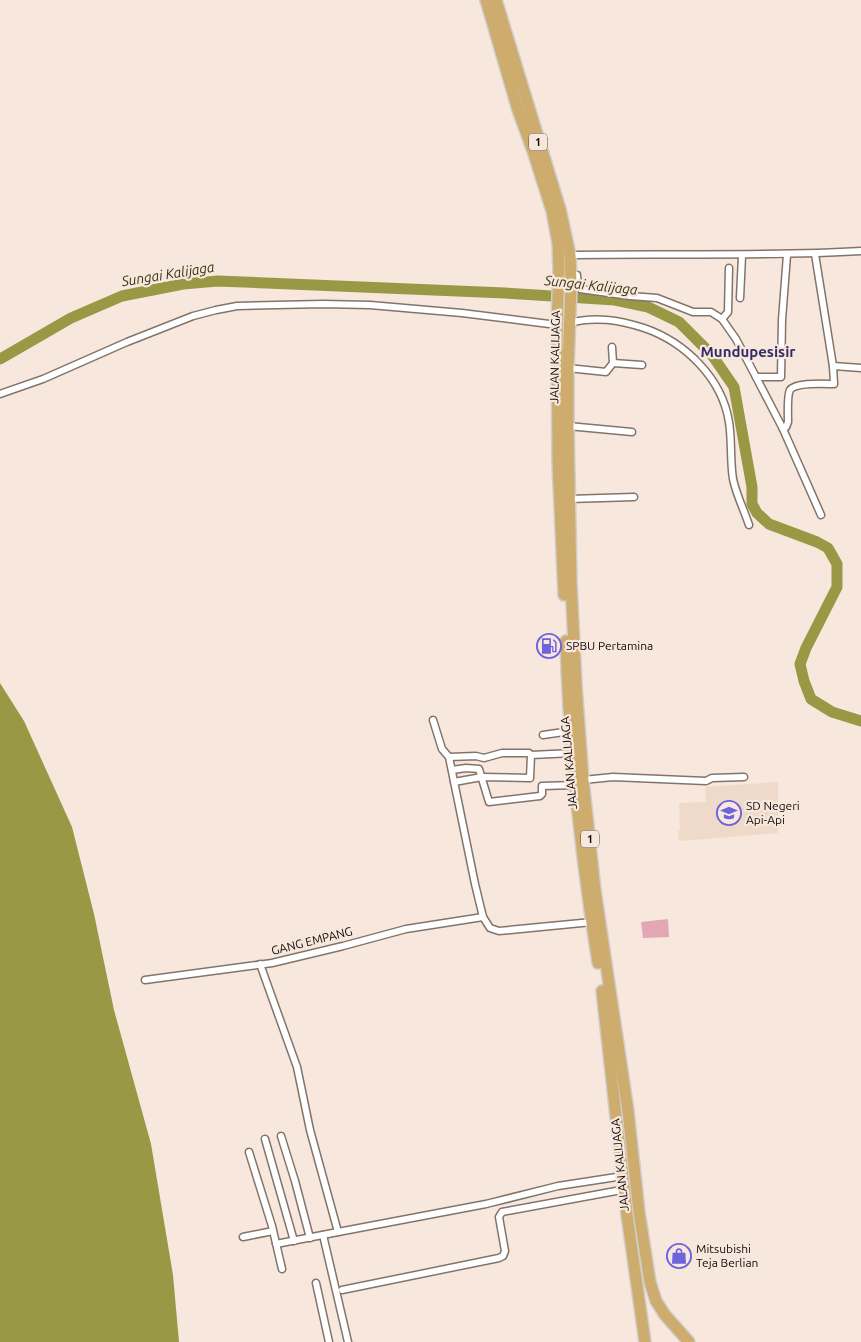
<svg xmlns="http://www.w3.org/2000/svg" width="861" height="1342" font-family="Ubuntu,sans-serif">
  <rect width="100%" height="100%" fill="#f8e7dc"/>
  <!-- built -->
  <path fill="#efd9c9" d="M778,782V833L679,841L678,831L680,830L679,803L706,802L705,787Z"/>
  <!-- green -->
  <path fill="#e3a6b5" d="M668,919L669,937L643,938L641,922Z"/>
  <!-- water -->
  <path fill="#999844" d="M0,683L24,721L72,827L94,914L114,1010L151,1144L173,1275L179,1342H0Z"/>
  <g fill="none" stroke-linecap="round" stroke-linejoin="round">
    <!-- river -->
    <path stroke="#999844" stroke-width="11" d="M0,359L71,318L122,296L183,284L218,281L505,293L615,300L648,307L679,322L712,355L734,387L752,487V504L757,513L769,524L817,542L828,548L837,564V587L806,648L800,664L804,681L811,699L832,712L861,721"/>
    <defs>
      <g id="street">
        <path d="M570,255C667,253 764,257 861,251"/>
        <path d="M571,274L577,275L578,287L580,289L630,296L657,298L693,312H711L722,319L736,339L756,377L783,429L786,427L788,422C788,415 787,395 790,390C796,382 824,384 834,384L833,366L815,254"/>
        <path d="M740,298L742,256"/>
        <path d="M722,319L728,312L729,268"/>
        <path d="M569,323C595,316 619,320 644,328C685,342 722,378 729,422C732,441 730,460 733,479C736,494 744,510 749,525"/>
        <path d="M613,363L642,365"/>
        <path d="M833,366L861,368"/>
        <path d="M568,368L606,372L613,363L612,347"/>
        <path d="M756,377H781L782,320L787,255"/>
        <path d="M0,394L43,379L127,342L193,316L216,310L237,306L323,304L370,305L462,313L557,325"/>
        <path d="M568,426L632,432"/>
        <path d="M783,429L821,515"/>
        <path d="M569,499L634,497"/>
        <path d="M433,720L442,749L449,757L475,884L483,917L490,928L499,931L592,922"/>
        <path d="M543,735L571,731"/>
        <path d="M449,757L476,756L484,758L502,753H529L531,755L573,753"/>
        <path d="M452,770L466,768L479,769L489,802L540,796L542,794V786L575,785"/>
        <path d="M583,780L613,777L706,781L712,778L744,777"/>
        <path d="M454,782L482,777L530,778L531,755"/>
        <path d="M260,964L297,1067L310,1130L338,1232L276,1244"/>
        <path d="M145,980L272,963L343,946L406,929L483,917"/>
        <path d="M281,1136L295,1181L310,1238"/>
        <path d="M265,1139L294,1241"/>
        <path d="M249,1152L272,1226L282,1269"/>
        <path d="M338,1232L486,1204L558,1186L623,1176"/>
        <path d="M323,1235L348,1342"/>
        <path d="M243,1237L273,1231"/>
        <path d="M316,1283L329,1342"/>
        <path d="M342,1290L499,1258L503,1256L505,1251L499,1217L502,1212L616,1191H624"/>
      </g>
      <g id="highway">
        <path d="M486,0L518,110L533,151L552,211L558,243L559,269L557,322L558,461L564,595"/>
        <path d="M496,0L560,209L570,255L571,285L568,368V426L571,583L576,685L583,780L595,890L628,1111L639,1212L650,1282L656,1301L665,1315L689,1342"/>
        <path d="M566,641C569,749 581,856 598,963"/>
        <path d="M602,991L627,1215L645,1342"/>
      </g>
    </defs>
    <!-- street casing -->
    <use href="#street" stroke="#83746b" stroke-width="9"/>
    <!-- highway casing -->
    <use href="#highway" stroke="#cfcece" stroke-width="14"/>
    <!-- street -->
    <use href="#street" stroke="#fff" stroke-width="6"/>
    <!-- highway -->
    <use href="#highway" stroke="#ceac6d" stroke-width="11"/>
  </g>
  <!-- icons -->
  <defs>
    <symbol id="fuel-ring" viewBox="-11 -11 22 22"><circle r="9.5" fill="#f8e7dc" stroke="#6e63dd" stroke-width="1.5"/><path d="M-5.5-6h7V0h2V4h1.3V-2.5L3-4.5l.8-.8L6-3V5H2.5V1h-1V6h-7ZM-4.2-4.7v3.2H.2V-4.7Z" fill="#6e63dd"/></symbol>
    <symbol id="school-ring" viewBox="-11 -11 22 22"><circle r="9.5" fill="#f8e7dc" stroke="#6e63dd" stroke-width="1.5"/><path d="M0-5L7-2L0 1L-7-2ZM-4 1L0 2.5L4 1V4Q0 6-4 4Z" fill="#6e63dd"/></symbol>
    <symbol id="shop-ring" viewBox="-11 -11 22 22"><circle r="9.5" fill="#f8e7dc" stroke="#6e63dd" stroke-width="1.5"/><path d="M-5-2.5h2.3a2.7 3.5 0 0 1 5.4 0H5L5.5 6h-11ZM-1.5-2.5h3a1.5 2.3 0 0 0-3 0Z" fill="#6e63dd"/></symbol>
  </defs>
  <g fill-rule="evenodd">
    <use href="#fuel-ring" x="535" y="632" width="28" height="28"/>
    <use href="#school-ring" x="715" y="799" width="28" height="28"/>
    <use href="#shop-ring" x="665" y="1242" width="28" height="28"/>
  </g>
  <g text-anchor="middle" stroke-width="4.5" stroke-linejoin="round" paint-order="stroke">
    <!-- shield labels -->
    <g fill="#f8e7dc" stroke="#564e48" stroke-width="1">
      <rect x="529" y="133.5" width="18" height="17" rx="4"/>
      <rect x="581" y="830.5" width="18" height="17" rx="4"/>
    </g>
    <g font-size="11" font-weight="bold" fill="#110c08">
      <text x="538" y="146">1</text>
      <text x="590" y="843">1</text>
    </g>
    <!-- street labels -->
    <g font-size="12" fill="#110c08" stroke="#f8e7dc">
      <text transform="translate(555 357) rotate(-89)" y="4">JALAN KALIJAGA</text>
      <text transform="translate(569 763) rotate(-95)" y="4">JALAN KALIJAGA</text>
      <text transform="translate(312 941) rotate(-14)" y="4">GANG EMPANG</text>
      <text transform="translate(620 1165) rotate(-96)" y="4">JALAN KALIJAGA</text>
    </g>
    <!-- poi labels -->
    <g font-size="12" fill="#110c08" stroke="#f8e7dc" text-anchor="start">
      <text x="566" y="650">SPBU Pertamina</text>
      <text x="746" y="810">SD Negeri<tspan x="746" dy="14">Api-Api</tspan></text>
      <text x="696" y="1253">Mitsubishi<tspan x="696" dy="14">Teja Berlian</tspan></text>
    </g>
    <!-- water labels -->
    <g font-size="14" font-style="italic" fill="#34340f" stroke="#f8e7dc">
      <text transform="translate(168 274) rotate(-9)" y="5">Sungai Kalijaga</text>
      <text transform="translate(591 285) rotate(6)" y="5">Sungai Kalijaga</text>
    </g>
    <!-- quarter labels -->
    <g font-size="15" font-weight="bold" fill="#322d68" stroke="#f8e7dc">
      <text x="748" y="357">Mundupesisir</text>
    </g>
  </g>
</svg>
